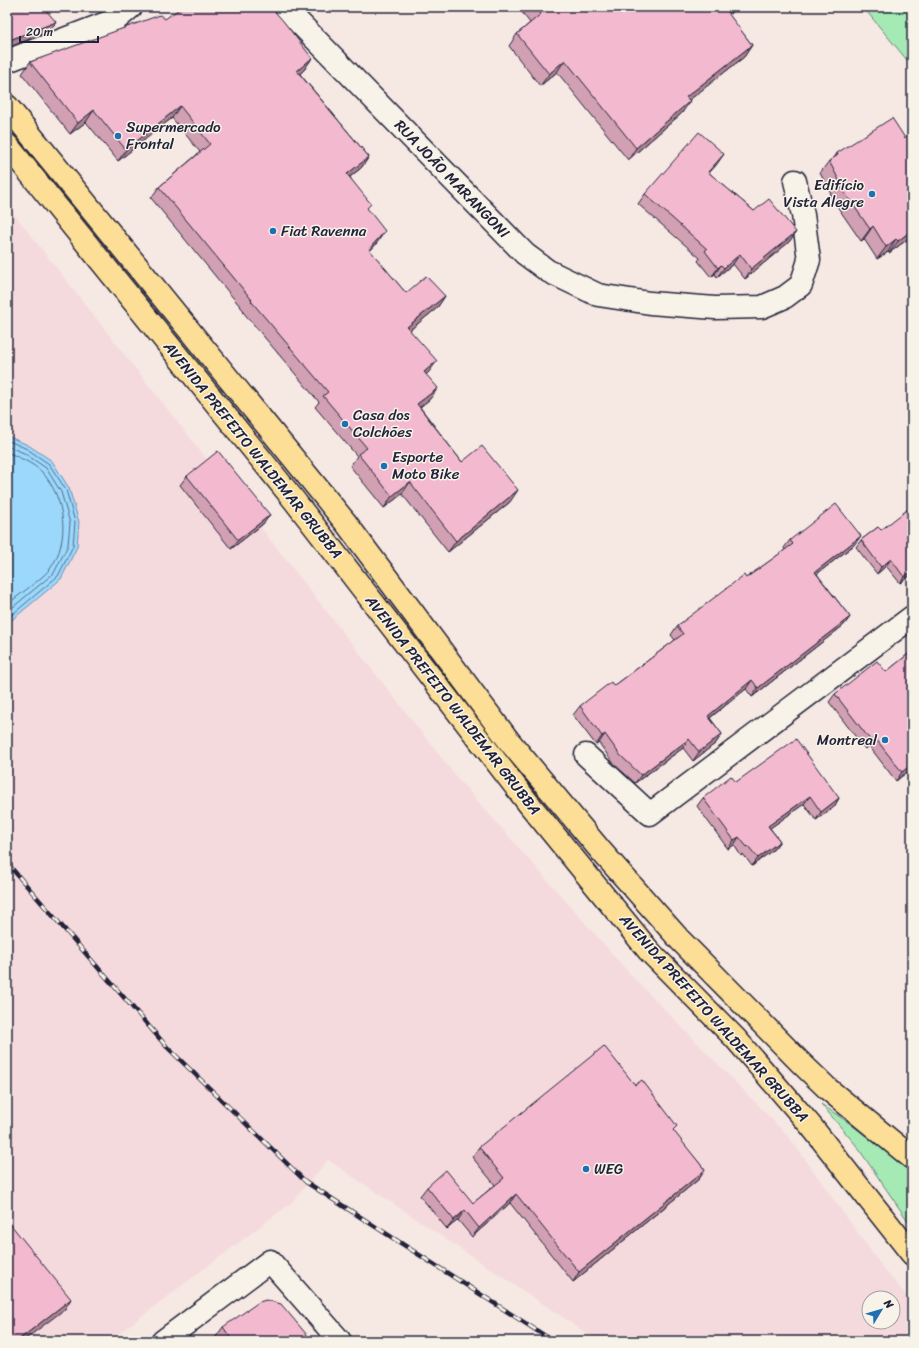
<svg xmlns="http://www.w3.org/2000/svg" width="919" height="1348" font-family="Sriracha,sans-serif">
  <rect width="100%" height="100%" fill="#f6e8e3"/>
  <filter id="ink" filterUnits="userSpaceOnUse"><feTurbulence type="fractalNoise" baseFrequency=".025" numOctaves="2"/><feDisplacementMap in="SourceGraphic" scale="8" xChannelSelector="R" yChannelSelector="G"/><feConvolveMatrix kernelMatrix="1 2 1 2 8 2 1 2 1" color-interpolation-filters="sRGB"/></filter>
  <g filter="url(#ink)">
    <!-- built -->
    <path fill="#f5dadd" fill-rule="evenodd" d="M7,205L459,780L629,973L789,1137L883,1268L912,1302V1341H598L328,1160L291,1203L109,1341H7ZM869,1298H893V1322H869Z"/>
    <!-- green -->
    <g fill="#a5e9b5" stroke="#648678">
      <path d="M863,7H912V66Z"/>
      <path d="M821,1104L849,1123L912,1171V1221L910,1224L856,1145Z"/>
    </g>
    <!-- water -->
    <path fill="#9bd8fc" stroke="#6b8faf" d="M7,436L28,445L52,461L69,488L79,522L77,547L61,579L7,624Z"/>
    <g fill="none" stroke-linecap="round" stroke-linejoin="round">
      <!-- shore -->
      <g stroke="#526b88" stroke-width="1">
        <path d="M7,440L27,449L49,464L66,490L75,522L73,546L58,576L7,619"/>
        <path d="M7,446L24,453L46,468L61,492L70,523L68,545L54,573L7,612"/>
        <path d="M7,452C18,457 33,463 42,472C65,498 71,540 50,569C41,580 18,595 7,605"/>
      </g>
      <defs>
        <g id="minor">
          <path d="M284,7L525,254L548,271L598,295L650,303L715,308L762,307L785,297L801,285L809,260L803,215L795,181"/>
          <path d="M7,61L117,19L131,7"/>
          <path d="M586,755L650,814L912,617"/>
          <path d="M163,1341L270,1261L340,1341"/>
        </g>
        <g id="highway">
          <path d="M7,106L346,523L509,741L601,851L680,940L800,1062L828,1089L912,1158"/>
          <path d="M7,145L294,500L529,804L649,951L735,1038L811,1126L912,1254"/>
        </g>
      </defs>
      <!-- minor casing -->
      <use href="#minor" stroke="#22223b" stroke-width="25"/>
      <!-- highway casing -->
      <use href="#highway" stroke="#22223b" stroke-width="25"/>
      <!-- minor -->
      <use href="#minor" stroke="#f7f3e8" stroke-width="22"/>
      <!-- highway -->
      <use href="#highway" stroke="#fcde96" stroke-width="22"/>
      <defs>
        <path id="rail" d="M7,863L167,1047L306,1182L553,1341"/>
      </defs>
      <!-- rail casing -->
      <use href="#rail" stroke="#22223b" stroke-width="4.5"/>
      <!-- rail -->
      <use href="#rail" stroke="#f7f3e8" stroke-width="3" stroke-dasharray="9" stroke-linecap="butt"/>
    </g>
    <!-- wall -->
    <g fill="#d1a0b2" stroke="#22223b">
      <path d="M7,7H51L47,11L50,31L7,48Z"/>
      <path d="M524,7H735L729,15L752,45L744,57L689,100L682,113L628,160L557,72L540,86L509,46L517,34L530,23L521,11Z"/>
      <path d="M165,19L312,58L304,70L300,74L369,157L361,168L350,177L367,208L377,243L370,251L406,293L445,296L437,308L410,330L429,372L426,374L430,399L420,407L462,462L510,502L448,552L402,494L384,508L350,466L357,456L315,407L319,402L243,312L244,311L151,198L159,187L200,152L172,118L118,161L86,122L70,134L22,74L30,62Z"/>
      <path d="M837,153L912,236L889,253L888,252L877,259L864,239L861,241L830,196L831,194L820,173L829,161L834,158Z"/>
      <path d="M717,164L709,173L754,211L796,232L789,242L745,279L733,264L717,277L715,274L711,277L698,261L700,258L638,204L645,194Z"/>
      <path d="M187,476L270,515L263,524L231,549L180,485Z"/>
      <path d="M878,527L912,574L900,583L886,566L877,574L856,547L861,540Z"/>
      <path d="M790,540L854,545L817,574L850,617L844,625L752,697L746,689L710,718L722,734L716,743L693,761L683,748L635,783L614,764L599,743L596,745L573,715L580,706L614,686L675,640L671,635L677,626L746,578L785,550L784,548Z"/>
      <path d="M912,651V768L896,781L869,746L865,749L829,702L835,694L886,672Z"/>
      <path d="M736,782L839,798L834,807L816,820L804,804L770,828L780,841L774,849L752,866L743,854L741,856L734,845L728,849L697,806L703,798Z"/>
      <path d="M635,1085L705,1170L699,1179L573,1282L510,1203L472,1237L458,1220L447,1229L420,1196L427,1187L473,1203L495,1185L472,1157L479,1147Z"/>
      <path d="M223,1327L312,1341H217L215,1338Z"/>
    </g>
    <!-- shaded-wall -->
    <g fill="#aa8291" stroke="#22223b">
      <path d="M48,7H51L39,19L45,9Z"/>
      <path d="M734,7H735L728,17V13Z"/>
      <path d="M56,22L50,31L7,48V46L12,39Z"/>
      <path d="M752,45L744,57L678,109L686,97Z"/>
      <path d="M312,58L304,70L289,83L297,71Z"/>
      <path d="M565,60L557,72L540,86L549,74Z"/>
      <path d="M690,101L682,113L628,160L636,148Z"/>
      <path d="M180,106L172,118L118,161L126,150Z"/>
      <path d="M94,110L86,122L70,134L78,123Z"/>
      <path d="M724,154L717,164L702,181L708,172Z"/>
      <path d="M369,157L361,168L339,185L347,174Z"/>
      <path d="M873,226L864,239L861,241L870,229Z"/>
      <path d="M912,230V236L889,253L898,241Z"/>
      <path d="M385,231L377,243L361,260L369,249Z"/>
      <path d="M796,232L789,242L745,279L751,269Z"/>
      <path d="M896,239L888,252L877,259L886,247Z"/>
      <path d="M740,254L733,264L717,277L724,268Z"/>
      <path d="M721,265L715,274L711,277L718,268Z"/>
      <path d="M445,296L437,308L399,339L407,327Z"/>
      <path d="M437,361L429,372L416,383L424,372Z"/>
      <path d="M438,388L430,399L409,416L417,404Z"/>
      <path d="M410,482L402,494L384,508L392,496Z"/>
      <path d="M518,490L510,502L448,552L456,541Z"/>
      <path d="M270,515L263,524L231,549L238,540Z"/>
      <path d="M861,536L854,545L809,580L815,572Z"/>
      <path d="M891,559L886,566L877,574L881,567Z"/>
      <path d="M912,571V574L900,583L904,577Z"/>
      <path d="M850,617L844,625L752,697L758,688Z"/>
      <path d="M752,680L746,689L702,724L708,716Z"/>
      <path d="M605,734L599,743L596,745L602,736Z"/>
      <path d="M722,734L716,743L693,761L699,752Z"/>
      <path d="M875,738L869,746L865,749L871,741Z"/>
      <path d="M689,739L683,748L635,783L641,775Z"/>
      <path d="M912,764V768L896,781L902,772Z"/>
      <path d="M810,796L804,804L762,834L768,826Z"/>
      <path d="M839,798L834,807L816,820L821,812Z"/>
      <path d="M739,837L734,845L728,849L734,840Z"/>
      <path d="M780,841L774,849L752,866L758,858Z"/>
      <path d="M705,1170L699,1179L573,1282L579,1272Z"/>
      <path d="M516,1194L510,1203L472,1237L479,1228Z"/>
      <path d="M465,1210L458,1220L447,1229L454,1220Z"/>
      <path d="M71,1299L65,1309L23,1341H17Z"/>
    </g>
    <!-- building -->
    <g fill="#f3bacf" stroke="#22223b">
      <path d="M7,7H48L45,9L56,22L12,39L7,34Z"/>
      <path d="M182,7H271L284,22L312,58L297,71L369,157L347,174L371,204L367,208L385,231L369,249L406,293L426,276L445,296L407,327L437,361L424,372L438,388L417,404L462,462L482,446L518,490L456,541L410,482L392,496L358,454L367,448L323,396L328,392L251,301L252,300L159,187L210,144L180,106L126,150L94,110L78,123L30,62L160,15L165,19Z"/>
      <path d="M535,7H734L728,13L752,45L686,97L690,101L636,148L565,60L549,74L517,34L541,14Z"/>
      <path d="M892,118L905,138L909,134L912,138V230L898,241L896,239L886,247L873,226L870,229L838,183L840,182L829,161L838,155L837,153Z"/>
      <path d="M699,132L724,154L708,172L754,211L769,199L796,232L751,269L740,254L724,268L721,265L718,268L705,251L707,249L645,194Z"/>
      <path d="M218,451L270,515L238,540L187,476Z"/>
      <path d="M836,504L861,536L815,572L850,617L758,688L752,680L708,716L722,734L699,752L689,739L641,775L620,755L605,734L602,736L580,706L611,682L614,686L683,634L677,626L744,575L746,578L793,544L790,540Z"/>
      <path d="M912,506V571L904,577L891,559L881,567L861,540L878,527L881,530Z"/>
      <path d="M912,651V764L902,772L875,738L871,741L835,694L877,661L886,672Z"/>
      <path d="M796,739L839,798L821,812L810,796L768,826L780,841L758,858L748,846L747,847L739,837L734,840L703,798L731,776L736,782Z"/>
      <path d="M604,1046L635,1085L642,1080L677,1126L673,1130L705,1170L579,1272L516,1194L479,1228L465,1210L454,1220L427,1187L446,1170L473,1203L504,1178L479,1147Z"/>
      <path d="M7,1220L71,1299L17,1341H7Z"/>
      <path d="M266,1300L281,1304L312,1341H233L223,1327L259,1302Z"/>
    </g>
  </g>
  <!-- markers -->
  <g fill="#1f6fb2" stroke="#f7f3e8" stroke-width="1.5">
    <circle cx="118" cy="136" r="4"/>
    <circle cx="872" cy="194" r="4"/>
    <circle cx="273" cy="231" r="4"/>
    <circle cx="345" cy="424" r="4"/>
    <circle cx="384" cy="466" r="4"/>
    <circle cx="885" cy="740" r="4"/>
    <circle cx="586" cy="1169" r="4"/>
  </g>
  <g text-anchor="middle" stroke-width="3" stroke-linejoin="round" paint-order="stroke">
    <!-- poi labels -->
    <g font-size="15" fill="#22223b" stroke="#f7f3e8" text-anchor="start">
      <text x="126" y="132">Supermercado<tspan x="126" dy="17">Frontal</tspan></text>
      <text x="864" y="190" text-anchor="end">Edifício<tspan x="864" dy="17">Vista Alegre</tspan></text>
      <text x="281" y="236">Fiat Ravenna</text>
      <text x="353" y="420">Casa dos<tspan x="353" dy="17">Colchões</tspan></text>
      <text x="392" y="462">Esporte<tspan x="392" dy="17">Moto Bike</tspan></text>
      <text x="877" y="745" text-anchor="end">Montreal</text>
      <text x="594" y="1174">WEG</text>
    </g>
    <!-- street labels -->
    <g font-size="15" fill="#22223b" stroke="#f7f3e8">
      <text transform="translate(452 179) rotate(46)" y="5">RUA JOÃO MARANGONI</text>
      <text transform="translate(253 450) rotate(51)" y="5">AVENIDA PREFEITO WALDEMAR GRUBBA</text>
      <text transform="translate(453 705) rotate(52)" y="5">AVENIDA PREFEITO WALDEMAR GRUBBA</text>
      <text transform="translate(714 1018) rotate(48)" y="5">AVENIDA PREFEITO WALDEMAR GRUBBA</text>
    </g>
  </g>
  <!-- margin -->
  <rect width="919" height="1348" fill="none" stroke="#f7f3e8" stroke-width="24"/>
  <rect x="12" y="12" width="895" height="1324" fill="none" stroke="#22223b" stroke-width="1.5" filter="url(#ink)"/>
  <!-- north arrow -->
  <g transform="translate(881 1310) rotate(52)"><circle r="19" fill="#f7f3e8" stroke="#a29fa3"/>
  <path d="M0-3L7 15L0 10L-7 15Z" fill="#1f6fb2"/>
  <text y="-6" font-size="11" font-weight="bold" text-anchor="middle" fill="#22223b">N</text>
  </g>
  <!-- scale -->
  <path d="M20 36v6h78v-6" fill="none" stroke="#22223b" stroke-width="2"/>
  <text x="26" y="36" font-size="12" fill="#22223b" stroke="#f7f3e8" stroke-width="3" paint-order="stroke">20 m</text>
</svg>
